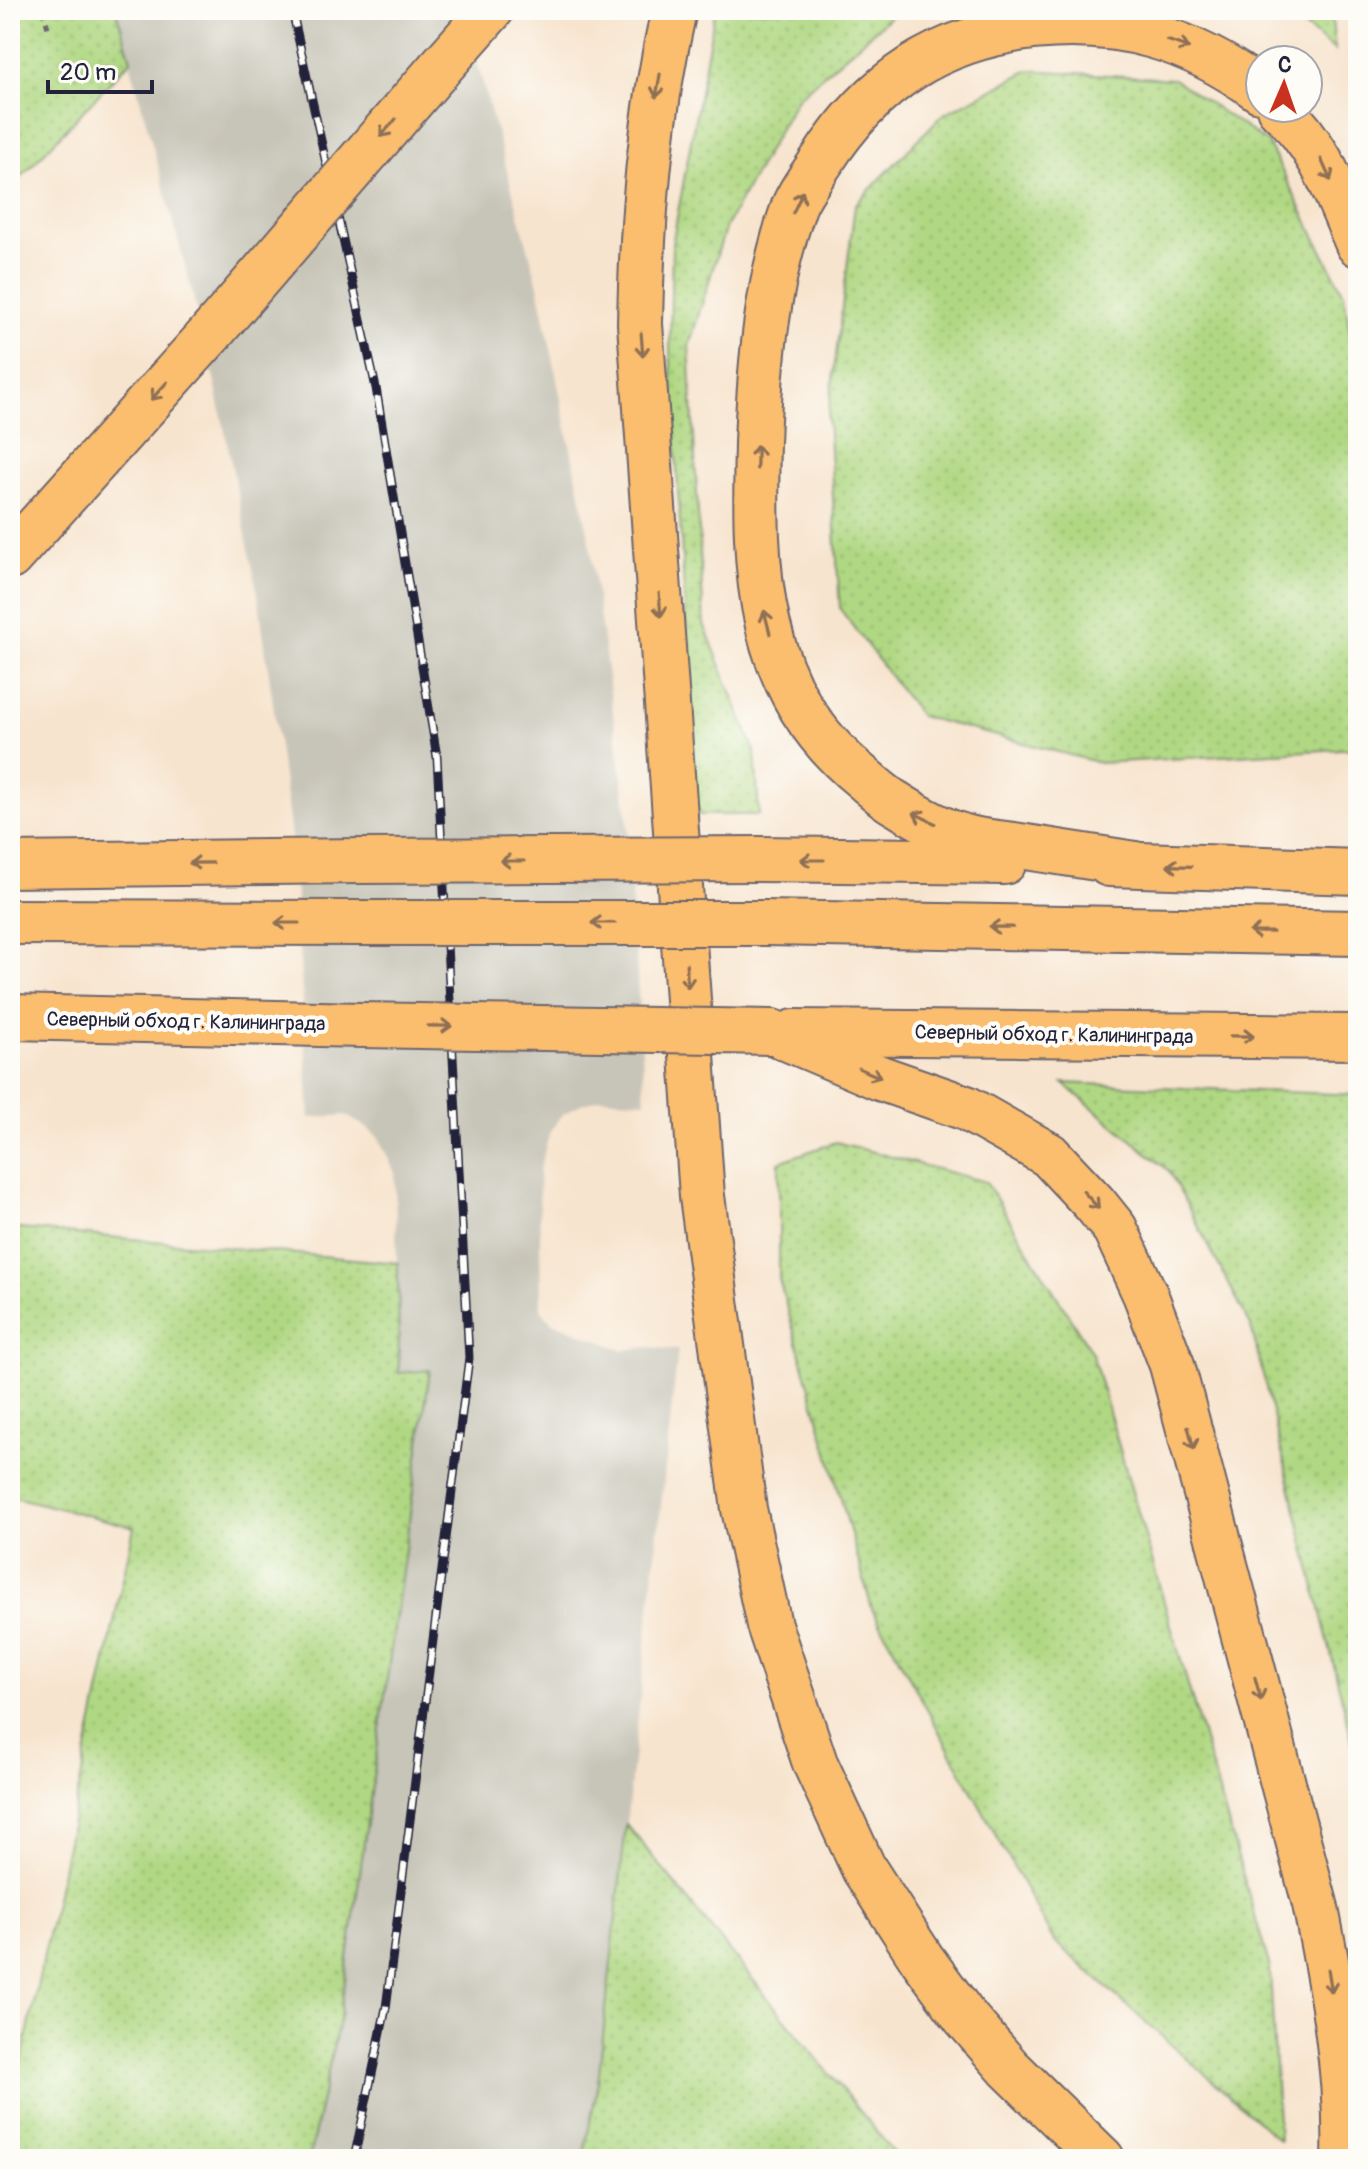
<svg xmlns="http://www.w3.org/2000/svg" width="1368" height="2169" font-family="Pangolin,sans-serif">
  <defs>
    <pattern id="grass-dots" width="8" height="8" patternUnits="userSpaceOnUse" patternTransform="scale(2)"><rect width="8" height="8" fill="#b0d883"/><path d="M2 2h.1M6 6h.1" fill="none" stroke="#97b972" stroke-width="1.8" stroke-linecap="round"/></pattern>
  </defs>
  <rect width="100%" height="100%" fill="#fdfcf7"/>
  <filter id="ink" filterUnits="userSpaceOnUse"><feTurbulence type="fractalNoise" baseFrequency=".0125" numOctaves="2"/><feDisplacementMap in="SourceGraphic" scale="16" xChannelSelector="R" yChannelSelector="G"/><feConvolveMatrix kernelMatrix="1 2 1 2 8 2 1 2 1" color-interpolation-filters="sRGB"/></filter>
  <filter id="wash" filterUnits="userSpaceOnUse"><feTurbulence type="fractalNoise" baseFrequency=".006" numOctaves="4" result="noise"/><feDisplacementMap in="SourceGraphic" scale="32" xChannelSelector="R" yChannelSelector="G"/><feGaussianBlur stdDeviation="1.8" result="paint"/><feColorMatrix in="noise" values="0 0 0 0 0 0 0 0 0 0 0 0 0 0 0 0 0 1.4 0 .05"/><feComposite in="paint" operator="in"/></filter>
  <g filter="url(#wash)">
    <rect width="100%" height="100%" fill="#f7e4ce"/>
    <!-- railway -->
    <path fill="#c7c5b8" d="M116,10H463L537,281L589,538L627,815L645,1101L602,1098L581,1104L562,1115L550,1131L539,1171L541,1309L552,1322L623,1350L649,1347L678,1350L598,2082L583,2159H309L340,2016L399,1374L395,1173L379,1138L366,1127L345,1115L310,1118L293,849L258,594L210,358Z"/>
    <!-- grass -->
    <g fill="url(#grass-dots)" stroke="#697d5f" stroke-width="2">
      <path d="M10,10H116L131,60L10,189Z"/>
      <path d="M715,10H898L797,98L726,226L689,346L704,624L755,752L759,815H697L670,350L672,245Z"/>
      <path d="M1284,10H1331L1335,50Z"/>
      <path d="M1029,70L1174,79L1268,143L1344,294L1358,387V748L1100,763L920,716L840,609L828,418L855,205L942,115Z"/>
      <path d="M1063,1083L1358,1095V1765L1251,1326L1169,1171Z"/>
      <path d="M836,1142L986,1182L1092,1353L1270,1968L1279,2140L1054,1941L872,1609L779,1279V1162Z"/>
      <path d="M10,1228L398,1263L399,1373L430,1370L340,2016L309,2159H10V2116L134,1527L10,1496Z"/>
      <path d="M626,1824L899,2159H583L598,2082Z"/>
    </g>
  </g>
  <g filter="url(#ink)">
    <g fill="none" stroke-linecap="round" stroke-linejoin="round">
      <defs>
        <g id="highway">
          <path d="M674,10C650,114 642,218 640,324L702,1196L744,1509L769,1625L815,1763L864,1869L922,1959L964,2016L1009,2068L1102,2159"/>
          <path d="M439,69L491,10"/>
          <path d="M1279,108C1322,148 1335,192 1358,244"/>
          <path d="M10,557L211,333"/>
          <path d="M758,859L1004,862"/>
          <path d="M1109,864L1358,872"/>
          <path d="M1135,864C1097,858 1058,852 1020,846C1001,843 980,842 962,836C941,830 916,816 897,804C884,797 873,786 862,777C754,689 754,571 757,443C760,362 767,283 794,206C800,191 812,176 821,162C873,81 938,38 1034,27C1121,18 1190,39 1260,90"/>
          <path d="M10,865L363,861"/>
          <path d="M10,922L365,923"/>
          <path d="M765,923L1358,933"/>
          <path d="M10,1017L362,1025"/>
          <path d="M772,1032L880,1078L966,1108L1049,1155L1095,1204L1115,1229L1145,1294L1172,1365L1315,1904C1332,1988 1348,2073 1345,2159"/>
          <path d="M794,1032L1358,1037"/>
        </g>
      </defs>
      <!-- highway casing -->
      <use href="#highway" stroke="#6d666e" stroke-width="48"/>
      <!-- path -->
      <path stroke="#6d666e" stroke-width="5" stroke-dasharray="6 6" stroke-linecap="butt" d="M43,10L48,28"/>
      <!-- highway -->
      <use href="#highway" stroke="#fbbd6e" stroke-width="44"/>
      <defs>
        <path id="rail" d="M292,10L376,388L437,757L469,1358L386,2008L354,2159"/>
      </defs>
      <!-- rail casing -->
      <use href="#rail" stroke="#22223b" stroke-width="9"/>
      <!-- rail -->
      <use href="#rail" stroke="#fdfcf7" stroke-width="6" stroke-dasharray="18" stroke-linecap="butt"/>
      <defs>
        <g id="highway-bridge">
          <path d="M211,333L439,69"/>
          <path d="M363,861L758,859"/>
          <path d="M365,923H765"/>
          <path d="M362,1025L772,1032"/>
        </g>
      </defs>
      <!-- highway-bridge casing -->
      <use href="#highway-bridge" stroke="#6d666e" stroke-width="48" stroke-linecap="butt"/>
      <!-- highway-bridge -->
      <use href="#highway-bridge" stroke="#fbbd6e" stroke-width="44"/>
    </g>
    <!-- one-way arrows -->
    <defs><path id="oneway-shaft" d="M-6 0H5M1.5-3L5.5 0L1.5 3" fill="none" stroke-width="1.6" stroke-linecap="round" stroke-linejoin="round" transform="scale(2)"/></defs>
    <g stroke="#8e7054">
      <use href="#oneway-shaft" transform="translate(1178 44) rotate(19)"/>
      <use href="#oneway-shaft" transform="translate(658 86) rotate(100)"/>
      <use href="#oneway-shaft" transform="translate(388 128) rotate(131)"/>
      <use href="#oneway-shaft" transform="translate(1326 170) rotate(66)"/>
      <use href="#oneway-shaft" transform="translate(798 202) rotate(-65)"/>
      <use href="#oneway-shaft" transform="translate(642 345) rotate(86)"/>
      <use href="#oneway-shaft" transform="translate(159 391) rotate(132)"/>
      <use href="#oneway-shaft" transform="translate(757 457) rotate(-89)"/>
      <use href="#oneway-shaft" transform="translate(660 605) rotate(86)"/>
      <use href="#oneway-shaft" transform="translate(767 622) rotate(-104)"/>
      <use href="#oneway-shaft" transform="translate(924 818) rotate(-154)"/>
      <use href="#oneway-shaft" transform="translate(812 860) rotate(-180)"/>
      <use href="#oneway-shaft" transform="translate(512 861) rotate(180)"/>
      <use href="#oneway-shaft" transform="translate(201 863) rotate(179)"/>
      <use href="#oneway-shaft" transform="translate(1179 866) rotate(-178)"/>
      <use href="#oneway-shaft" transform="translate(287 923) rotate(-180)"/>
      <use href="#oneway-shaft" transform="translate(603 923) rotate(180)"/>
      <use href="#oneway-shaft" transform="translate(1001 927) rotate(-179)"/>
      <use href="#oneway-shaft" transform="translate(1261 932) rotate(-179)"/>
      <use href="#oneway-shaft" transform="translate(687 976) rotate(86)"/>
      <use href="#oneway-shaft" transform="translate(440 1026) rotate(1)"/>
      <use href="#oneway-shaft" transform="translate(1242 1036) rotate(1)"/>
      <use href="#oneway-shaft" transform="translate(870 1073) rotate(23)"/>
      <use href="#oneway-shaft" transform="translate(1091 1200) rotate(48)"/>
      <use href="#oneway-shaft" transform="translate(1191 1438) rotate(75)"/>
      <use href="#oneway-shaft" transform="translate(1258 1689) rotate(75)"/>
      <use href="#oneway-shaft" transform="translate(1330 1981) rotate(81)"/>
    </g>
  </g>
  <g text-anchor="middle" stroke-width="8" stroke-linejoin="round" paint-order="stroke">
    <!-- street labels -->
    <g font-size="20" fill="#22223b" stroke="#fdfcf7">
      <text transform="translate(186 1021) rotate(1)" y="7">Северный обход г. Калининграда</text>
      <text transform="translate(1054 1034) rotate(1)" y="7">Северный обход г. Калининграда</text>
    </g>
  </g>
  <!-- margin -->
  <rect width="1368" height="2169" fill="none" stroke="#fdfcf7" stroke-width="40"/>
  <!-- north arrow -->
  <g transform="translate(1284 84) rotate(2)"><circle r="38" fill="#fdfcf7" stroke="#a5a5ac" stroke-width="2"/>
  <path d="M0-6L14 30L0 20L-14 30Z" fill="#c8321e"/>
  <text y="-12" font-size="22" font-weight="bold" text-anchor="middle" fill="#22223b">С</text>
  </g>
  <!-- scale -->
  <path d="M48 80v12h104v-12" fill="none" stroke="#22223b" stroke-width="4"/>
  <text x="60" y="80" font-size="24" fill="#22223b" stroke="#fdfcf7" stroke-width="6" paint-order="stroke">20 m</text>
</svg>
